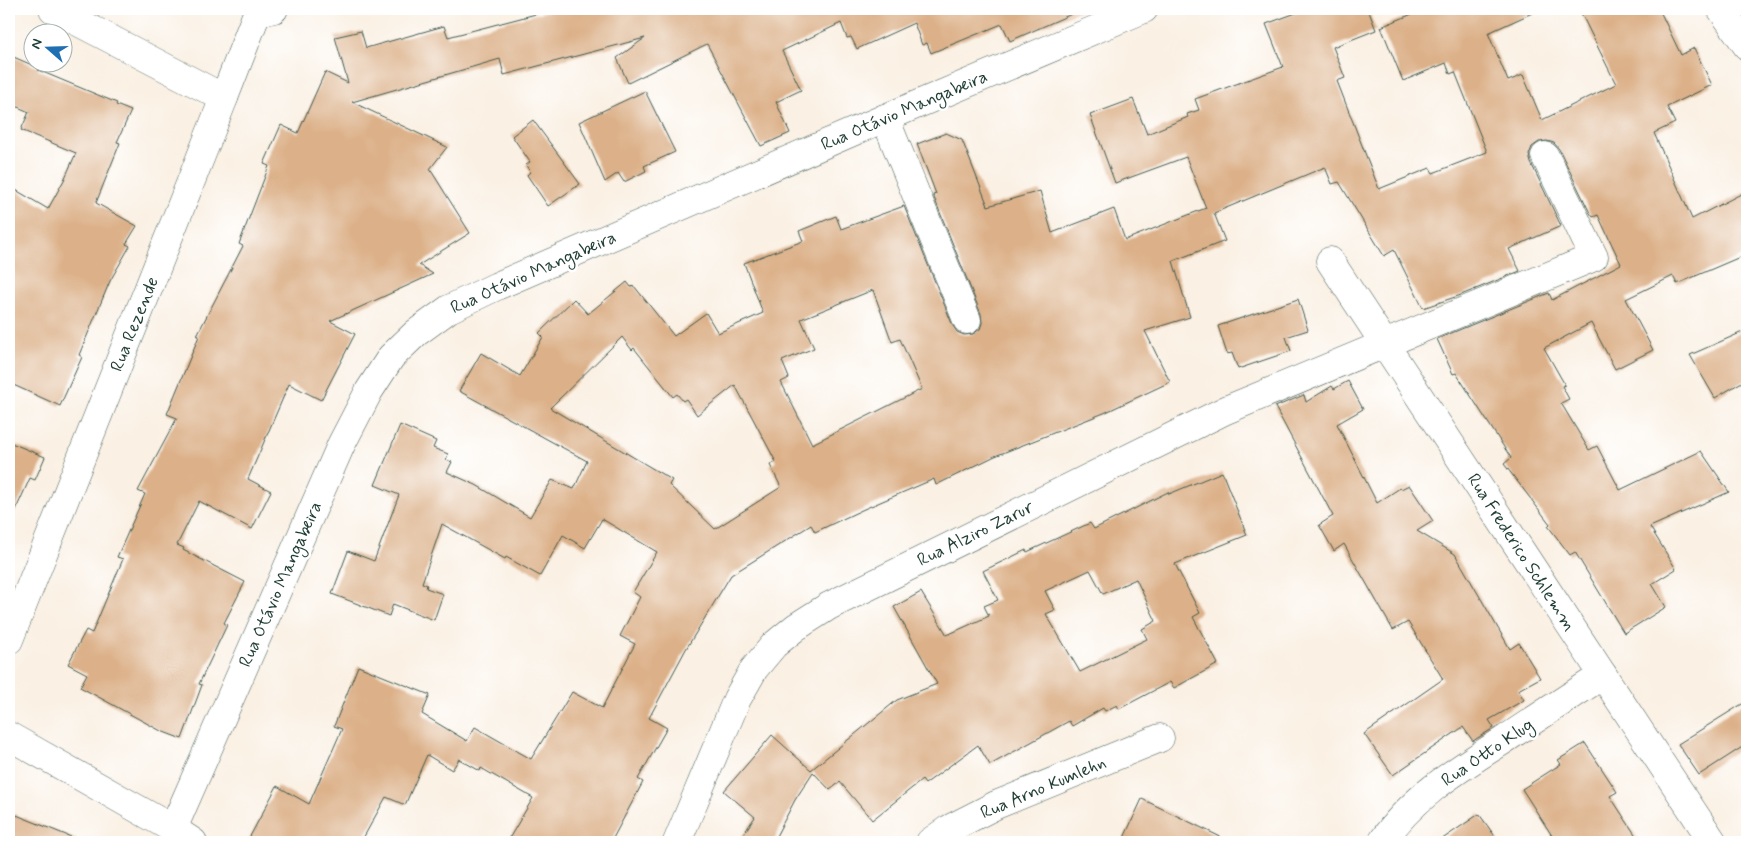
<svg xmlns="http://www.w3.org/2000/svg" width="1756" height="851" font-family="Mynerve,sans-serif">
  <rect width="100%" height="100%" fill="#fff"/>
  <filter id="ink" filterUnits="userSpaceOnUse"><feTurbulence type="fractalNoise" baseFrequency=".02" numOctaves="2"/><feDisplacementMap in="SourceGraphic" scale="10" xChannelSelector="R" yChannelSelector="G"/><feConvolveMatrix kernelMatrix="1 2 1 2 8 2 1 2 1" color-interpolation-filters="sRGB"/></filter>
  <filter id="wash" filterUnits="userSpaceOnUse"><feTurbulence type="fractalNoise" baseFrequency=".0096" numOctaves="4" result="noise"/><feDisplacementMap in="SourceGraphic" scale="20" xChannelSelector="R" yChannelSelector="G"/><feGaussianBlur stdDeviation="1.12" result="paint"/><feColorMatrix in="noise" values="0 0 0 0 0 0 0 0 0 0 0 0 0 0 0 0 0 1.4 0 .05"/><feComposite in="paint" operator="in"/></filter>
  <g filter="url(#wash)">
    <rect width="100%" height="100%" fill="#faf0e3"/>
    <g id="blocks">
      <!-- building -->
      <g fill="#dcb189" fill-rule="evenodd">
        <path d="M555,9H1083L1010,41L1002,24L931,53L927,43L922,45L914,23L857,49L851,37L847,38L841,23L782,51L801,90L776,102L790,133L761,146L707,44L628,83L617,58L645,38L504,75L500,59L352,102L447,147L430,169L470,233L419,265L433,274L330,321L355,334L321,400L289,384L248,479L271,491L252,529L199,501L177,545L184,548L183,550L245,582L224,623L227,625L199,684L202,685L182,739L161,731L80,687L87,674L68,664L86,630L92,633L123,559L117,557L145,494L138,491L177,418L167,414L199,336L197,335L243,246L239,244L269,166L264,164L281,125L298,133L325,72L348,83L335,37L361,31L366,48L444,26L448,37Z"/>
        <path d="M1307,9H1368L1376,30L1333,47L1345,78L1337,81L1379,189L1430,168L1433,173L1487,152L1455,72L1450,74L1446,63L1403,81L1381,27L1424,9H1541L1488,33L1508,81L1523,75L1542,120L1616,84L1579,9H1659L1681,55L1694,48L1712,85L1667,107L1675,123L1654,133L1692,219L1747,191V254L1677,284L1673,276L1626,299L1653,350L1615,369L1591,323L1544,348L1565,385L1562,386L1569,399L1561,403L1589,450L1597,446L1620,490L1701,451L1729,492L1650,527L1676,569L1652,584L1666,607L1624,633L1575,552L1570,555L1548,526L1550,524L1504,464L1511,458L1456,373L1453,374L1437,339L1549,293L1552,300L1621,264L1598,215L1593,217L1590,213L1559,149L1554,143L1547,141L1539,142L1532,147L1529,155L1531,163L1561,226L1509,249L1520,271L1461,295L1423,308L1394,250L1384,256L1339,182L1332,184L1325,167L1214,213L1225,241L1173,261L1190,317L1145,331L1170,382L1104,413L995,456L936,485L934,479L864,509L815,532L811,525L731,575L686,649L649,718L667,728L638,779L643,782L611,842H507L533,798L481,768L480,771L459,759L452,770L427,755L405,805L386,797L361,842H247L277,786L309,804L342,729L334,726L358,666L430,695L422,714L467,741L475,727L531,759L572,692L602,708L635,644L620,636L640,597L633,592L657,552L602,519L585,548L563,535L540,576L506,557L505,559L442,524L422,583L427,585L426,588L443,594L434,620L393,604L389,616L332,594L348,551L374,561L399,495L375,485L400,425L436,441L433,448L448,454L446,460L452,462L447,472L476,485L530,517L552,480L574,489L587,461L459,391L481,353L520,376L543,337L539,333L574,299L588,314L627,282L631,287L634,286L674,336L706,313L718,333L763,313L744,263L803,241L799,231L836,216L841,229L904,206L953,326L957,332L964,335L973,334L980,329L982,323L981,314L933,195L936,194L917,144L946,133L962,140L988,206L1040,191L1052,233L1114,209L1125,240L1206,208L1186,157L1115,183L1090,115L1133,99L1147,134L1188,117L1187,114L1199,110L1195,99L1283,67L1266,24ZM873,290L892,342L900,339L922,389L812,444L781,382L789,378L782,361L814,348L801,319ZM622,337L632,350L634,348L673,397L677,394L683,401L686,399L697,415L735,385L776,462L770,465L781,487L715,529L669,485L672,480L550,408Z"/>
        <path d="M9,55L39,68L38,70L117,103L116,105L131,111L117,142L120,143L96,203L137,226L126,244L130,246L110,281L79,355L82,357L60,406L9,383V186L48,209L64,180L76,153L21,130L29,112L9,103Z"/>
        <path d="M645,91L675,152L644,166L646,171L624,182L618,173L605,182L579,122Z"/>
        <path d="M533,120L580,184L548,206L527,175L530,172L526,165L530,162L512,136Z"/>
        <path d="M1298,299L1308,330L1286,337L1291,351L1238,369L1232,353L1227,354L1218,326Z"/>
        <path d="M1747,330V379L1715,398L1690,355Z"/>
        <path d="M1348,381L1363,409L1337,424L1377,503L1400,488L1401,489L1409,485L1433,521L1417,531L1455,554L1510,649L1519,643L1540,678L1518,690L1524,700L1489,720L1494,728L1492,729L1473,741L1463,727L1393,775L1364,734L1443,679L1408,622L1393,630L1344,544L1334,551L1319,525L1333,516L1275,407L1304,395L1306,402L1332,386L1334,389Z"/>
        <path d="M9,442L45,457L35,480L30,478L9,525Z"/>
        <path d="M1222,472L1247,535L1175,564L1200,613L1193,617L1218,664L1174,688L1170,682L1119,709L1117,705L1105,711L1103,708L1072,726L1069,721L990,765L978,745L925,784L922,780L872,820L840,782L830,790L813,772L795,800L773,842H738L755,817L724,791L772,735L811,770L897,700L937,684L894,607L921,592L947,635L989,616L984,606L998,600L983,571L1026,550L1027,552L1090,523L1094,529L1168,492L1169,494ZM1090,570L1103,594L1136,579L1156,621L1142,629L1147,639L1080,672L1046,614L1055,610L1045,591Z"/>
        <path d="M1747,701V744L1699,775L1678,744Z"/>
        <path d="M1585,743L1617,792L1610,796L1640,842H1556L1522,789L1561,764L1558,760Z"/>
        <path d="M1142,799L1231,842H1122Z"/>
        <path d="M14,814L81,841V842H9V828Z"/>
        <path d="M1479,814L1499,842H1438Z"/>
      </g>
    </g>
  </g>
  <g filter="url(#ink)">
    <use href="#blocks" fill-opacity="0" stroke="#40584e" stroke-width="1"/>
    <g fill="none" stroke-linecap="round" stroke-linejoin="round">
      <defs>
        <g id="minor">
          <path d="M1721,9L1747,46"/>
          <path d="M885,118L967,320"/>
          <path d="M1330,261L1713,842"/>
          <path d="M9,736L173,829L341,445L369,391L391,357L416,333L449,309L497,286L885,118L1144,9"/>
          <path d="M173,829L193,842"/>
          <path d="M677,842L737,699L754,669L774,645L796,627L829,606L1226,410L1594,257L1545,156"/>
          <path d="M930,842L947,830L996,805L1160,738"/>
          <path d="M1382,842C1411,798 1457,770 1501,742C1535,719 1569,697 1603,675"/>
        </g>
        <path id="tertiary" d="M224,98L257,13L274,9"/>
        <path id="secondary" d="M9,640L224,98L53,9"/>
      </defs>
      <!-- minor casing -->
      <use href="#minor" stroke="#40584e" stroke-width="29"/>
      <!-- tertiary casing -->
      <use href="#tertiary" stroke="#40584e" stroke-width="29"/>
      <!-- secondary casing -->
      <use href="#secondary" stroke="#40584e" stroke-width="29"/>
      <!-- minor -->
      <use href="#minor" stroke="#fff" stroke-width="28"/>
      <!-- tertiary -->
      <use href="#tertiary" stroke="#fff" stroke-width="28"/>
      <!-- secondary -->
      <use href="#secondary" stroke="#fff" stroke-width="28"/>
    </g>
  </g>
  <g text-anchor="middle" stroke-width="5" stroke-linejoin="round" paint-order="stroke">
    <!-- street labels -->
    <g font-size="18" fill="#1f3d34" stroke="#fff">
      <text transform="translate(904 110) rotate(-23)" y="6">Rua Otávio Mangabeira</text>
      <text transform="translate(533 272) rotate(-24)" y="6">Rua Otávio Mangabeira</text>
      <text transform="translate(134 324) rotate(-68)" y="6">Rua Rezende</text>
      <text transform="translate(975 533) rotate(-26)" y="6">Rua Alziro Zarur</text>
      <text transform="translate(1522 552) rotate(57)" y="6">Rua Frederico Schlemm</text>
      <text transform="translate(280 584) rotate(-66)" y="6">Rua Otávio Mangabeira</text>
      <text transform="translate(1487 752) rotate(-34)" y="6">Rua Otto Klug</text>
      <text transform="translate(1043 787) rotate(-23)" y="6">Rua Arno Kumlehn</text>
    </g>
  </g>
  <!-- margin -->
  <rect width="1756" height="851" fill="none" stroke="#fff" stroke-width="30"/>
  <!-- north arrow -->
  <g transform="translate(48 48) rotate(290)"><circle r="24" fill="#ffffff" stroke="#a5b1ae"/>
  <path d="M0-4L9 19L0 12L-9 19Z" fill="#1f6fb2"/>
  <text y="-8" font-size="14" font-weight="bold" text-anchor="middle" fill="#1f3d34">N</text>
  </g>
</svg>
